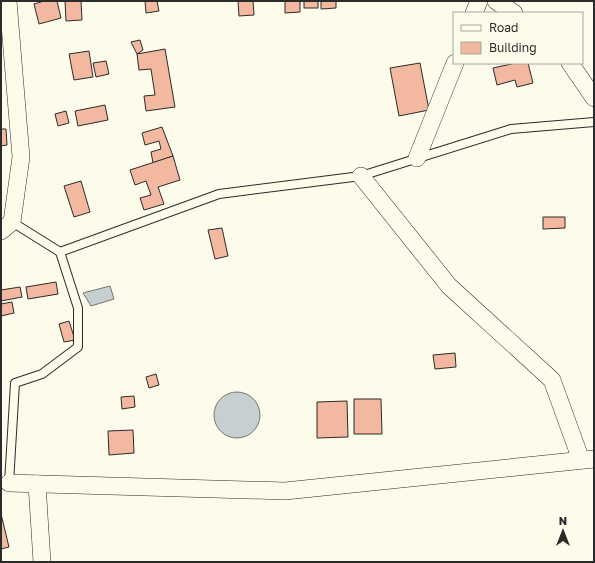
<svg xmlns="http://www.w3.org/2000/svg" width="595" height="563" font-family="'Golos Text',sans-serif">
  <rect width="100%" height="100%" fill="#fdfbea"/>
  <!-- water -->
  <g fill="#c7d0d0" stroke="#74746e">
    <path d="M110,286L114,299L91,306L83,293Z"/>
    <circle cx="237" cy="415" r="23"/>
  </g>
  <!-- building -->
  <g fill="#f2b8a0" stroke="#2b2b2b">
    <path d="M44,1H57L61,18L39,24L34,4Z"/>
    <path d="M65,1H81L82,20L66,21Z"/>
    <path d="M145,1H157L159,11L146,13Z"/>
    <path d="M238,1H253L254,15L239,16Z"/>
    <path d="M285,1H300V12L285,13Z"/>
    <rect x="304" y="1" width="14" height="7"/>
    <path d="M321,1H336V8L321,9Z"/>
    <path d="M140,40L143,50L137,54L131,42Z"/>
    <path d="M165,49L175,107L146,111L144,96L155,95L151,69L139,70L137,54Z"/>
    <path d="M89,51L93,77L74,80L69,54Z"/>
    <path d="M106,61L109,74L96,77L93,63Z"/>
    <path d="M420,63L429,110L399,116L390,68Z"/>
    <path d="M516,63H528L533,83L517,87L515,80L497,85L493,68Z"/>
    <path d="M105,105L108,120L78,126L75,111Z"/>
    <path d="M66,111L69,123L58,126L55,114Z"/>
    <path d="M162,127L173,156L153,163L151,152L161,149L159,141L145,145L142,133Z"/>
    <path d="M1,129H6L7,145L1,146Z"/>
    <path d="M173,156L180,180L158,187L164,204L144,210L140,198L151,195L146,181L135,185L130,170Z"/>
    <path d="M81,181L90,212L74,217L64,186Z"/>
    <path d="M543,217H565V228L543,229Z"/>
    <path d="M222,228L228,256L215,259L208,230Z"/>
    <path d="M56,282L58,294L28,299L26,287Z"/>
    <path d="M20,287L22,297L1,301V290Z"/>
    <path d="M12,302L14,313L1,316V304Z"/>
    <path d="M69,321L75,340L64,342L59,324Z"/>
    <path d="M455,353L456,367L435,369L433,355Z"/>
    <path d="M156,374L159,385L149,388L146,377Z"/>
    <path d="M134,396L135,407L122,409L121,397Z"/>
    <path d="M354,399H381L382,434H354Z"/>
    <path d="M347,401L348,437L317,438V402Z"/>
    <path d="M133,430L134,453L109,455L108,431Z"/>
    <path d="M1,514L9,547L1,549Z"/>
  </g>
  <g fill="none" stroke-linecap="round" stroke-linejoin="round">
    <defs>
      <g id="service">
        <path d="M12,222L60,252"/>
        <path d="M9,483L15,383L42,374L78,347V308L60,252L219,194L361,176L511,129L594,122"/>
      </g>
      <g id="minor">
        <path d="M496,1L514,13"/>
        <path d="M474,13L479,1"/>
        <path d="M570,63L594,98"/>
        <path d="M417,158L455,63"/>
        <path d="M361,176L449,286L552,380L581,460"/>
        <path d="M1,231L12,222L21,157L8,1"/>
        <path d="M9,483L285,491L594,459"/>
        <path d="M37,484L42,562"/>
      </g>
    </defs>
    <!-- service casing -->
    <use href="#service" stroke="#2b2b2b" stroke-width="10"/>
    <!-- minor casing -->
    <use href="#minor" stroke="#2b2b2b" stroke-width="18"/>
    <!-- service -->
    <use href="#service" stroke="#fdfbea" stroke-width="8"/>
    <!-- minor -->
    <use href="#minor" stroke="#fdfbea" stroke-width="17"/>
  </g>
  <!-- border -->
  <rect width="595" height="563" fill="none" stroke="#2b2b2b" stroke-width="4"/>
  <!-- legend -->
  <rect x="453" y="12" width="130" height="52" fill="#fdfbea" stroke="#a9a89e"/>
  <rect x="461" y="25" width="20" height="6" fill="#fdfbea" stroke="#a9a89e"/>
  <text x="489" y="32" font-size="12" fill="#2b2b2b">Road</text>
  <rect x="461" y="42" width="20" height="12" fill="#f2b8a0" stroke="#a9a89e"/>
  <text x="489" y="52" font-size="12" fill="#2b2b2b">Building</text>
  <!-- north arrow -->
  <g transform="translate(563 531)" stroke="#fdfbea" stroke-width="3" paint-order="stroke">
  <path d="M0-3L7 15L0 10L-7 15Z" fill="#2b2b2b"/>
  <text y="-6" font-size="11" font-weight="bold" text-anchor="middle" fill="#2b2b2b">N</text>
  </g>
</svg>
